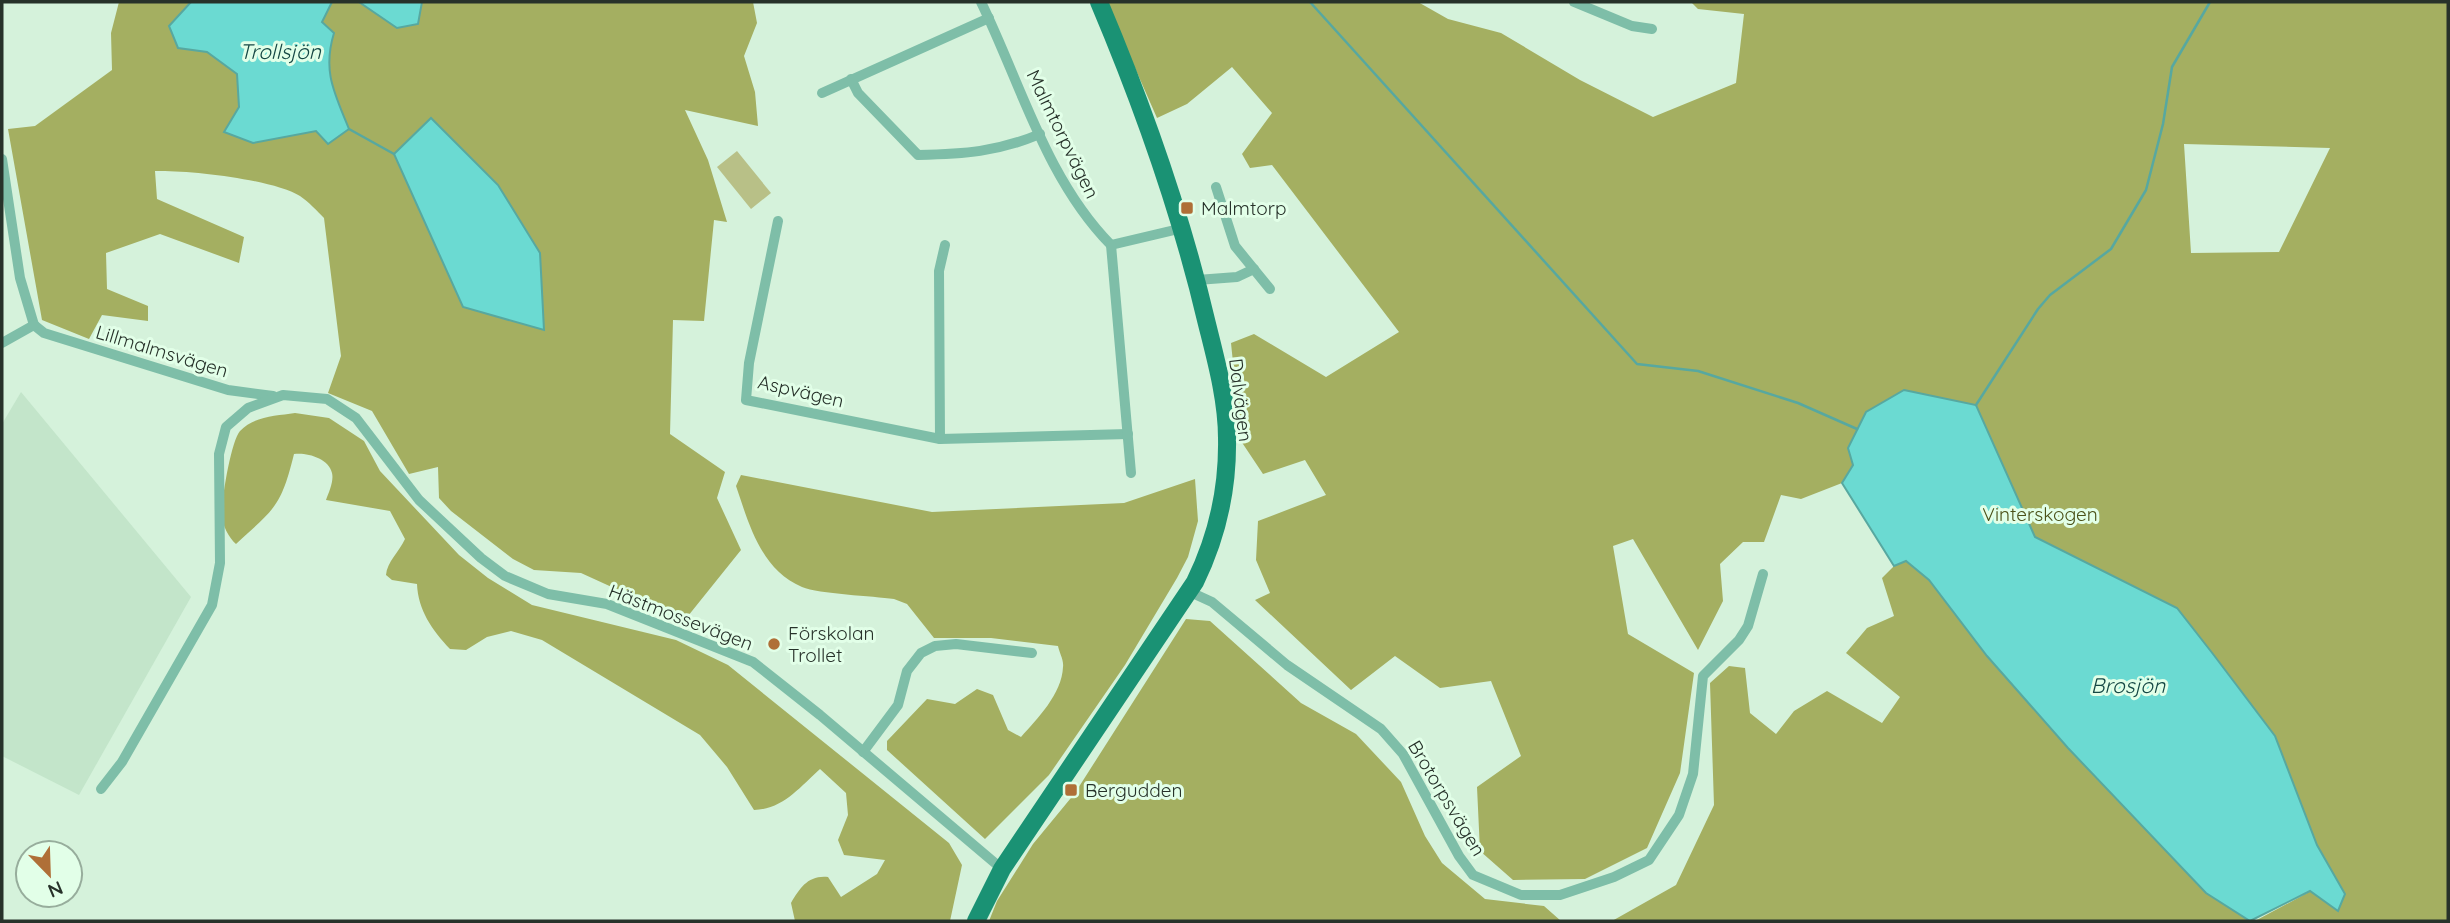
<svg xmlns="http://www.w3.org/2000/svg" width="2450" height="923" font-family="Quicksand,sans-serif">
  <rect width="100%" height="100%" fill="#d5f2db"/>
  <!-- built -->
  <path fill="#c3e5ca" d="M21,392L191,597L79,795L2,756V424Z"/>
  <!-- green -->
  <path fill="#b8c087" d="M737,151L771,193L751,209L717,167Z"/>
  <!-- forest -->
  <g fill="#a4af61" fill-rule="evenodd">
    <path d="M119,2H191L169,26L178,48L207,52L237,74L239,107L224,132L253,143L316,131L349,129C335,93 322,72 334,33L322,22L332,2L363,3L397,28L418,24L422,2H753L757,23L744,56L755,92L758,126L685,110L708,160L727,222L714,220L704,321L673,320L670,434L725,472L717,498L741,550L688,616L673,615L581,573L534,570L513,559L451,511L439,498L438,467L409,474L372,411L328,393L341,356L324,218C317,211 309,202 300,196C271,179 189,170 155,171L157,199L244,237L239,263L160,234L106,253L107,289L148,306V321L102,315L89,339L42,320L8,129L35,126L112,70L111,33Z"/>
    <path d="M1106,2H1418L1448,19L1501,33L1580,80L1653,117L1736,83L1744,14L1698,9L1691,2H2448V921H2255L2311,891L2345,894L2317,845L2275,736L2056,550L2035,537L1976,405L1941,400L1853,464L1842,483L1801,499L1781,495L1764,542H1743L1720,564L1723,601L1698,650L1633,539L1613,546L1628,634L1694,673L1680,773L1647,848L1585,879L1513,880L1480,851L1477,787L1521,756L1491,681L1440,688L1395,656L1351,690L1255,600L1270,593L1256,560L1258,521L1326,495L1305,460L1263,474L1241,441L1231,343L1254,334L1326,377L1399,332L1272,165L1250,168L1242,154L1272,113L1232,67L1187,104L1157,118ZM2184,144L2330,148L2279,252L2191,253Z"/>
    <path d="M295,413L329,418L364,441L380,471L459,555L488,578L532,605L676,640L728,665L949,843L962,865L950,921H795L791,903C800,888 808,875 828,877L841,897L877,874L885,860L844,855L838,840L848,815L846,793L820,769C799,788 783,809 754,810L727,767L700,735L542,640L511,631L487,637L466,650L450,649C432,630 418,610 417,584L392,580L386,575C387,562 399,552 405,539L390,511L326,500C329,492 334,481 332,473C329,458 306,452 294,454C281,507 275,508 236,544C229,538 222,525 222,515C221,502 231,441 240,431C254,416 276,416 295,413Z"/>
    <path d="M741,475L932,512L1124,503L1195,479L1198,521L1188,557L1177,578L1125,665L1049,775L985,839L887,750V741L927,699L955,704L977,689L993,695L1008,730L1021,737C1037,719 1062,694 1063,667C1064,660 1059,652 1058,646L991,638H934L907,604L894,599C873,596 819,594 802,587C761,570 749,524 736,486Z"/>
    <path d="M1906,561L1929,580L1987,656L2206,893L2250,921H1612L1676,885L1714,805L1710,683L1729,666L1745,668L1750,713L1776,734L1794,711L1827,691L1882,723L1900,697L1846,653L1867,628L1894,616L1882,578L1894,566Z"/>
    <path d="M1186,619L1210,621L1301,703L1356,734L1401,782L1425,836L1442,863L1485,899L1544,906L1561,921H989L997,901L1033,844L1075,793Z"/>
  </g>
  <!-- water -->
  <g fill="#6bdad2" stroke="#57a8a0" stroke-width="2">
    <path d="M191,2H332L322,22L334,33C322,72 335,94 349,129L328,144L316,131L253,143L224,132L239,107L237,74L207,52L178,48L169,26Z"/>
    <path d="M359,2H422L418,24L397,28Z"/>
    <path d="M431,118L498,185L540,253L544,330L463,307L394,154Z"/>
    <path d="M1904,390L1976,405L2035,537L2177,608L2213,654L2275,736L2317,845L2345,894L2338,911L2310,891L2250,921L2206,893L2068,748L1987,656L1929,580L1906,561L1894,566L1842,483L1853,465L1848,448L1866,412Z"/>
  </g>
  <g fill="none" stroke-linecap="round" stroke-linejoin="round">
    <!-- stream -->
    <g stroke="#57a8a0" stroke-width="2.5">
      <path d="M1310,2L1637,364L1698,371L1798,403L1857,429"/>
      <path d="M349,129L394,154"/>
      <path d="M1976,405L2038,309L2050,295L2111,249L2146,190L2163,124L2172,67L2210,2"/>
    </g>
    <!-- street -->
    <g stroke="#7ebea8" stroke-width="10">
      <path d="M981,2C1021,84 1046,179 1111,245L1183,228"/>
      <path d="M1574,2L1632,26L1652,29"/>
      <path d="M851,79L858,93L918,155C964,154 997,152 1040,134"/>
      <path d="M822,93L989,18"/>
      <path d="M2,159L20,278L34,325"/>
      <path d="M1216,187L1235,246L1270,289"/>
      <path d="M778,221L749,363L746,400L940,439L1128,434"/>
      <path d="M1111,245L1131,473"/>
      <path d="M1197,280L1237,277L1254,269"/>
      <path d="M34,325L44,333L228,390L273,396"/>
      <path d="M2,343L34,325"/>
      <path d="M940,439L939,271L945,245"/>
      <path d="M1188,591L1212,602L1287,665L1381,729L1403,754L1459,856L1473,875L1521,895H1560L1614,877L1649,860L1679,815L1693,774L1703,676L1739,640L1748,626L1763,574"/>
      <path d="M863,752L898,705L907,671L921,653L935,646L956,644L1032,653"/>
      <path d="M101,789L122,762L212,605L220,563L219,454L226,427L248,408L283,395L327,399L356,418L419,500L481,558L505,576L548,594L607,604L753,662L820,715L1002,869"/>
    </g>
    <!-- primary -->
    <path stroke="#1a9274" stroke-width="18" d="M976,921L1002,869L1195,582C1217,537 1228,488 1227,438C1227,400 1216,360 1207,324C1181,213 1143,106 1099,2"/>
  </g>
  <!-- markers -->
  <g fill="#af6f37" stroke="#e2ffe8" stroke-width="2.5">
    <rect x="1180" y="201" width="14" height="14" rx="3.5"/>
    <circle cx="774" cy="644" r="7"/>
    <rect x="1064" y="783" width="14" height="14" rx="3.5"/>
  </g>
  <g text-anchor="middle" stroke-width="6" stroke-linejoin="round" paint-order="stroke">
    <!-- street labels -->
    <g font-size="19" fill="#27322a" stroke="#e2ffe8">
      <text transform="translate(1063 134) rotate(64)" y="7">Malmtorpvägen</text>
      <text transform="translate(162 351) rotate(17)" y="7">Lillmalmsvägen</text>
      <text transform="translate(801 391) rotate(13)" y="7">Aspvägen</text>
      <text transform="translate(1241 400) rotate(83)" y="7">Dalvägen</text>
      <text transform="translate(681 617) rotate(21)" y="7">Hästmossevägen</text>
      <text transform="translate(1447 798) rotate(59)" y="7">Brotorpsvägen</text>
    </g>
    <!-- poi labels -->
    <g font-size="19" fill="#27322a" stroke="#e2ffe8" text-anchor="start">
      <text x="1201" y="215">Malmtorp</text>
      <text x="788" y="640">Förskolan<tspan x="788" dy="22">Trollet</tspan></text>
      <text x="1085" y="797">Bergudden</text>
    </g>
    <!-- park labels -->
    <g font-size="19" fill="#4b5118" stroke="#e2ffe8">
      <text x="2040" y="521">Vinterskogen</text>
    </g>
    <!-- water labels -->
    <g font-size="21" font-style="italic" fill="#144744" stroke="#e2ffe8">
      <text x="280" y="59">Trollsjön</text>
      <text x="2128" y="693">Brosjön</text>
    </g>
  </g>
  <!-- border -->
  <rect width="2450" height="923" fill="none" stroke="#27322a" stroke-width="7"/>
  <!-- north arrow -->
  <g transform="translate(49 874) rotate(157)"><circle r="33" fill="#e2ffe8" stroke="#97ad9c" stroke-width="2"/>
  <path d="M0-5L12 26L0 18L-12 26Z" fill="#af6f37"/>
  <text y="-10" font-size="19" font-weight="bold" text-anchor="middle" fill="#27322a">N</text>
  </g>
</svg>
